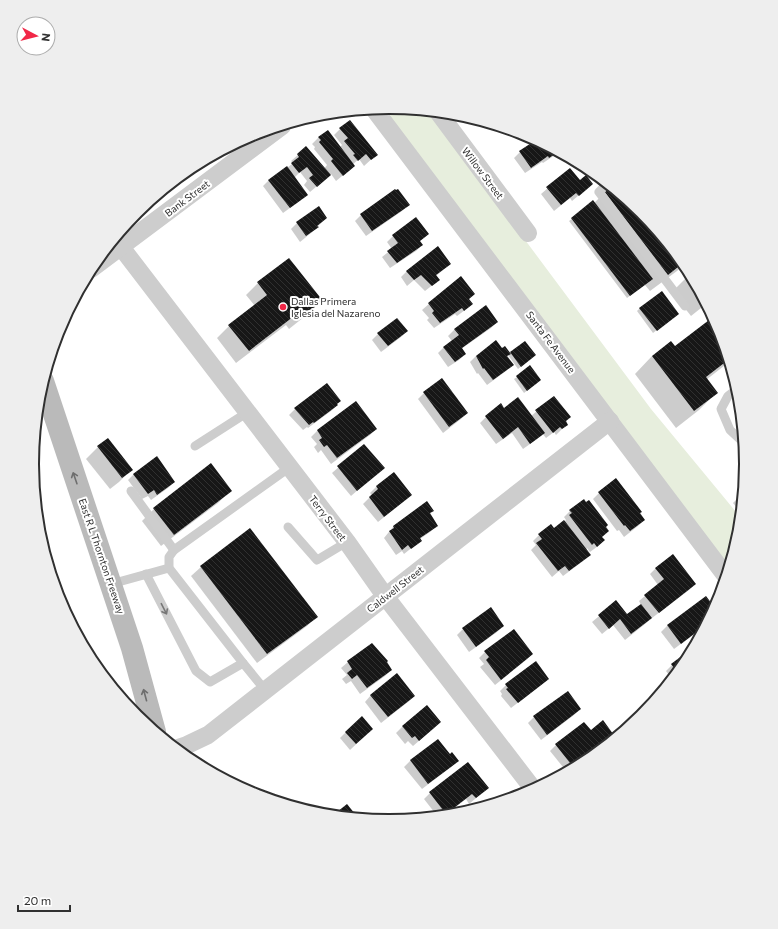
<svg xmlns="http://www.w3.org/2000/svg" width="778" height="929" font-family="Commissioner,sans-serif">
  <defs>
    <pattern id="building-back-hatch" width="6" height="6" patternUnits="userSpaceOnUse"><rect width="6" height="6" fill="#171717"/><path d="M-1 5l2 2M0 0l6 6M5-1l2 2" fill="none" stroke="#303030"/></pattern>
  </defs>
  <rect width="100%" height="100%" fill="#fff"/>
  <!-- green -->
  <path fill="#e7eedd" d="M383,108H389L429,111L651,409L741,518L739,534L729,568Z"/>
  <!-- shadow -->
  <g fill="#0003">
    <path d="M340,129L376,155L364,166L359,159L352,165L347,172L336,181L331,174L310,192L304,185L307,181L300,172L294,178L307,194L301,200L283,213L263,186L269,180L287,168L293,163L291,161L306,148L324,169L327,165L314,149L315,147L312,144L318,138L328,131L340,147L342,145L334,135Z"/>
    <path d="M533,138L557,152L552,157L543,163L542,162L525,173L514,158L520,152L530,145L528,143Z"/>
    <path d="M570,169L585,190L572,201L570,198L554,211L541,194Z"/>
    <path d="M611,187L642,212L684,264L677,271L650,291L645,285L627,298L569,221L594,203Z"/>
    <path d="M394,190L408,205L402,211L366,236L355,221L361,215Z"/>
    <path d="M318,208L326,218L311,233L300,242L291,229L297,223Z"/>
    <path d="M428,234L419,242L422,245L416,251L390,268L382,257L392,249L387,242L393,236Z"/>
    <path d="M450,264L436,276L439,280L425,291L414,280L407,286L401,277L407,271Z"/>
    <path d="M690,274L706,304L691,316L672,292Z"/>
    <path d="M460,277L468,299L465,310L457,316L455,314L434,328L427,320L429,318L422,310Z"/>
    <path d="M258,283L321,301L309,313L289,329L286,325L236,363L217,338L229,326L255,306L246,295Z"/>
    <path d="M486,306L497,322L491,328L461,349L465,354L459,360L448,367L438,353L444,347L452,341L448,336L454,330Z"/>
    <path d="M640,308L675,316L653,333L637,311Z"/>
    <path d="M719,328L729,362L706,380L716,393L699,410L676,428L635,374L652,356Z"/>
    <path d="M407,331L401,337L381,352L372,340L378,334Z"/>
    <path d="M496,342L501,349L510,354L511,353L532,358L518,369L508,355L506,356L513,365L506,371L487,385L478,373L477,374L470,362L476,356Z"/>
    <path d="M517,377L537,383L524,393L514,379Z"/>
    <path d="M424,393L467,413L461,419L443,433L418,399Z"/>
    <path d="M554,397L565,422L567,424L556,435L554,432L546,438L542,433L537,439L523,449L512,433L496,444L480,423L486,417L503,409L531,416Z"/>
    <path d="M356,402L376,429L370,435L331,464L321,450L318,453L314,447L317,444L311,437L317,431Z"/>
    <path d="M336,404L337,405L331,411L308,428L307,427L303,430L289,415L295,409Z"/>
    <path d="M364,445L383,468L351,496L332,473Z"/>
    <path d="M98,447L131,470L119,482L110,489L86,459Z"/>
    <path d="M134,474L174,482L168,488L151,500L148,496L142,499L128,480Z"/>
    <path d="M394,474L410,495L404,501L378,522L363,504L372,495L370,493L376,487Z"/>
    <path d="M616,480L644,520L638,526L624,537L619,530L617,531L593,499L599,493Z"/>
    <path d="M230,491L218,503L161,546L142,521L154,509Z"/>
    <path d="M743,493L741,513L733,503Z"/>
    <path d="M427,503L429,514L437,525L430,532L420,539L414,546L404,554L402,551L396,555L384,538L393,527Z"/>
    <path d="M570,511L602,537L598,546L590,552L587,548L586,550L583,561L563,576L559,571L552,577L531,550L536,545L533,541L539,535L554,529L564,522L566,520L564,517Z"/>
    <path d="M201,567L316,617L307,626L257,663L191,576Z"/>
    <path d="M656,568L695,584L689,590L652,618L645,624L625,640L613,625L602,634L592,622L616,602L627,616L641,605L639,601L658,585L650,574Z"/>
    <path d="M706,597L715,609L706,625L674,649L661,632L667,626Z"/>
    <path d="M503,626L497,632L469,652L457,635L463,629Z"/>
    <path d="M372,644L391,670L385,676L360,694L351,681L346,684L342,679L347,675L341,668L348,662Z"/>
    <path d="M485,652L532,654L526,660L495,685L480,667L484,664L479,658Z"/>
    <path d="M686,663L672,679L666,671L672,665Z"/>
    <path d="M542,684L511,708L501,696L502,694L500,691L506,685Z"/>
    <path d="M371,695L414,696L408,702L381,723L365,702Z"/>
    <path d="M427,707L434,728L413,746L408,741L405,744L396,733L402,727Z"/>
    <path d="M580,709L574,715L541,740L528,723L534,717Z"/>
    <path d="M590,731L615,738L587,761L567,772L550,751L556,745Z"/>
    <path d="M346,732L366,735L350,750L340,738Z"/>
    <path d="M438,740L450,756L457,761L451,767L422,789L404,767L410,761Z"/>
    <path d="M487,788L481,794L469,804L466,799L444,816L438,817L424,799L430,793Z"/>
  </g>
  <!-- building -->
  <g fill="url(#building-back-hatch)">
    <path d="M350,120L378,155L371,160L366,154L358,161L353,155L355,154L344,141L348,138L339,128Z"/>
    <path d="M328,130L355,166L343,176L331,161L333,159L319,142L321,140L318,137Z"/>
    <path d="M536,140L558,152L549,158L548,156L531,168L519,151Z"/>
    <path d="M306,146L331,175L317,187L309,178L313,175L307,167L299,173L291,163L299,157L297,154Z"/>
    <path d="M287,166L308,195L290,208L268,180Z"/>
    <path d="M570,168L580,180L586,175L593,184L579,196L576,193L561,205L546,187Z"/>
    <path d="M610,187L642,212L683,263L668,275L604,191Z"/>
    <path d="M395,189L396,190L398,189L410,205L372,231L360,214Z"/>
    <path d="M593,200L653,279L630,296L571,218Z"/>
    <path d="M319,206L327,218L317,226L319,227L306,236L296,222Z"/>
    <path d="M416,217L429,234L420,241L423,245L397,263L387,251L398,243L392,235Z"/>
    <path d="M438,246L451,264L436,275L440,280L432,286L421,275L414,280L406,271Z"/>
    <path d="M289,258L323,301L301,317L298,313L249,351L228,325L267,295L257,282Z"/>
    <path d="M461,276L475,294L469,299L473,304L464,311L462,308L440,323L432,313L434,311L428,303Z"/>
    <path d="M662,291L679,314L657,331L639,308Z"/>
    <path d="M486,305L498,322L462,348L466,354L455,362L443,347L459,335L454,329Z"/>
    <path d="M713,317L719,328L728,360L706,377L718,393L694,411L652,356L671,341L675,346Z"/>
    <path d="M397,318L408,331L388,346L377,333Z"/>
    <path d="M496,340L502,348L505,346L511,354L507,356L514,365L493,380L484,368L483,369L476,356Z"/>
    <path d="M525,341L536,355L521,367L510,352Z"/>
    <path d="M530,365L541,380L527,391L516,376Z"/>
    <path d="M442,378L468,413L449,427L423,392Z"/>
    <path d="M327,383L341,401L337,404L338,405L314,423L313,422L309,425L294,408Z"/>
    <path d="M554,396L571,417L566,421L568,425L562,429L560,427L553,433L535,410Z"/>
    <path d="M518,397L545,433L530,444L518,427L503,439L485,416L501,403L504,408Z"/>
    <path d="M356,401L377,429L337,458L327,445L324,447L319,440L322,438L317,430Z"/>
    <path d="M108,438L133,470L122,478L97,446Z"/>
    <path d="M364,444L385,468L357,491L337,466Z"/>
    <path d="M157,456L175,482L157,495L154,490L148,494L133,474Z"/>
    <path d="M211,463L232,491L174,535L153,508Z"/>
    <path d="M394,472L412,495L384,517L369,497L378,489L376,486Z"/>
    <path d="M616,478L642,512L640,513L645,520L630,531L625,525L624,526L598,492Z"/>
    <path d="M584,499L586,502L589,500L608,525L606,527L609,531L602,537L605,540L597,547L594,543L592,545L569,515L572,513L569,510Z"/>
    <path d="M427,501L434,511L430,513L438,526L420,538L422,541L411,549L408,545L402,550L389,531L394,528L393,526Z"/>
    <path d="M564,520L591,555L569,571L565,566L558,571L536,543L542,539L538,534L551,524L554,528Z"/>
    <path d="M250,528L318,617L267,654L200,566Z"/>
    <path d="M673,554L696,584L659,613L644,595L664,579L655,568Z"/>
    <path d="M706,596L715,608L707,624L681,644L667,625Z"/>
    <path d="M616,600L627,614L641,604L652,618L631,634L620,619L609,629L598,615Z"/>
    <path d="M491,607L504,626L476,647L462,628Z"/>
    <path d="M514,629L533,654L501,680L486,660L489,657L484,651Z"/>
    <path d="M372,643L388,661L387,662L392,670L367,688L357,675L352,679L347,673L352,669L347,661Z"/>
    <path d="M695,646L686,663L678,673L671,664Z"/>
    <path d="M536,661L549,679L518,703L506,689L508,688L505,684Z"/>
    <path d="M397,673L415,696L388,717L370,695Z"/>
    <path d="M568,691L581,709L547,735L533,716Z"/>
    <path d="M427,705L441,722L419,741L415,736L412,738L402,726Z"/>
    <path d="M362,716L373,729L356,744L345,732Z"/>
    <path d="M603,720L616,738L587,761L574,768L555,744L584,722L591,730Z"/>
    <path d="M438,739L450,754L452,752L459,761L428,784L410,760Z"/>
    <path d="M468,762L489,788L476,798L472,794L446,814L429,792Z"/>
    <path d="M347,804L359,819L332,816Z"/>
  </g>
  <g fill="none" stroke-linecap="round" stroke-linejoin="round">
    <!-- service -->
    <g stroke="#cdcdcd" stroke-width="9">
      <path d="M607,184L599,192L685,306"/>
      <path d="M737,389L728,396L721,409L730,430L744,443"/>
      <path d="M195,446L248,412"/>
      <path d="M131,491L174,550"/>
      <path d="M288,527L317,560L347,542"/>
      <path d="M146,574L196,671L210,682L243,663"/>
      <path d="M111,584L169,568"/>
      <path d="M265,690L243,663L169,568V557L174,550L290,467"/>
    </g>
    <!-- minor -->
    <g stroke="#cdcdcd" stroke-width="18">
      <path d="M374,109L726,576"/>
      <path d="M438,112L528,233"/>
      <path d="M121,247L347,542L385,596L534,790"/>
      <path d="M91,269L282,126"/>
      <path d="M175,749L187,745L208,735L610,421"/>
    </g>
    <!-- secondary -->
    <path stroke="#bababa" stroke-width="22" d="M43,381L132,648L155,732"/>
  </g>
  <!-- one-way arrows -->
  <defs><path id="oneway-shaft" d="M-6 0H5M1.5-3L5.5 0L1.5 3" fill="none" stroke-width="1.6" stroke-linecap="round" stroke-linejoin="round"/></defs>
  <g stroke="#6e6e6e">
    <use href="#oneway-shaft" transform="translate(75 478) rotate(-109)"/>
    <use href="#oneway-shaft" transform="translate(145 695) rotate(-105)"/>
  </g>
  <use stroke="#777" href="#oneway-shaft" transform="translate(164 609) rotate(63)"/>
  <!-- markers -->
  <circle fill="#f12747" stroke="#fff" stroke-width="1.5" cx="283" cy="307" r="4"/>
  <g text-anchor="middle" stroke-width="4" stroke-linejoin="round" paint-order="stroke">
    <!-- street labels -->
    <g font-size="10" fill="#303030" stroke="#fff">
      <text transform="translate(483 173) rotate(53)" y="4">Willow Street</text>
      <text transform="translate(187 198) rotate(-37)" y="4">Bank Street</text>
      <text transform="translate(551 342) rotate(53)" y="4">Santa Fe Avenue</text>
      <text transform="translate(328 518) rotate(53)" y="4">Terry Street</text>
      <text transform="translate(102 556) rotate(71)" y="4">East R L Thornton Freeway</text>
      <text transform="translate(395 589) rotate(-38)" y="4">Caldwell Street</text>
    </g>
    <!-- poi labels -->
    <g font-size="10" fill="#303030" stroke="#fff" text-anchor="start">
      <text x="291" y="305">Dallas Primera<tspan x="291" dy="12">Iglesia del Nazareno</tspan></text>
    </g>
  </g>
  <!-- crop -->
  <path d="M0 0H778V929H0ZM39 464a350 350 0 1 1 700 0a350 350 0 1 1-700 0Z" fill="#eee" fill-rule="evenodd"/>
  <path fill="none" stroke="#303030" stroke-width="2" d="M39 464a350 350 0 1 1 700 0a350 350 0 1 1-700 0Z"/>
  <!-- north arrow -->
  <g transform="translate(36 36) rotate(97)"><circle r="19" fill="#ffffff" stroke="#acacac"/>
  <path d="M0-3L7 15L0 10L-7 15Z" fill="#f12747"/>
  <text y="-6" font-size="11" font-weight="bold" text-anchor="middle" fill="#303030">N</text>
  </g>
  <!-- scale -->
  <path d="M18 905v6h52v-6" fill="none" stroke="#303030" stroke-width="2"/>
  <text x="24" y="905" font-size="12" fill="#303030" stroke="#ffffff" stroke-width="3" paint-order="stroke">20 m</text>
</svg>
